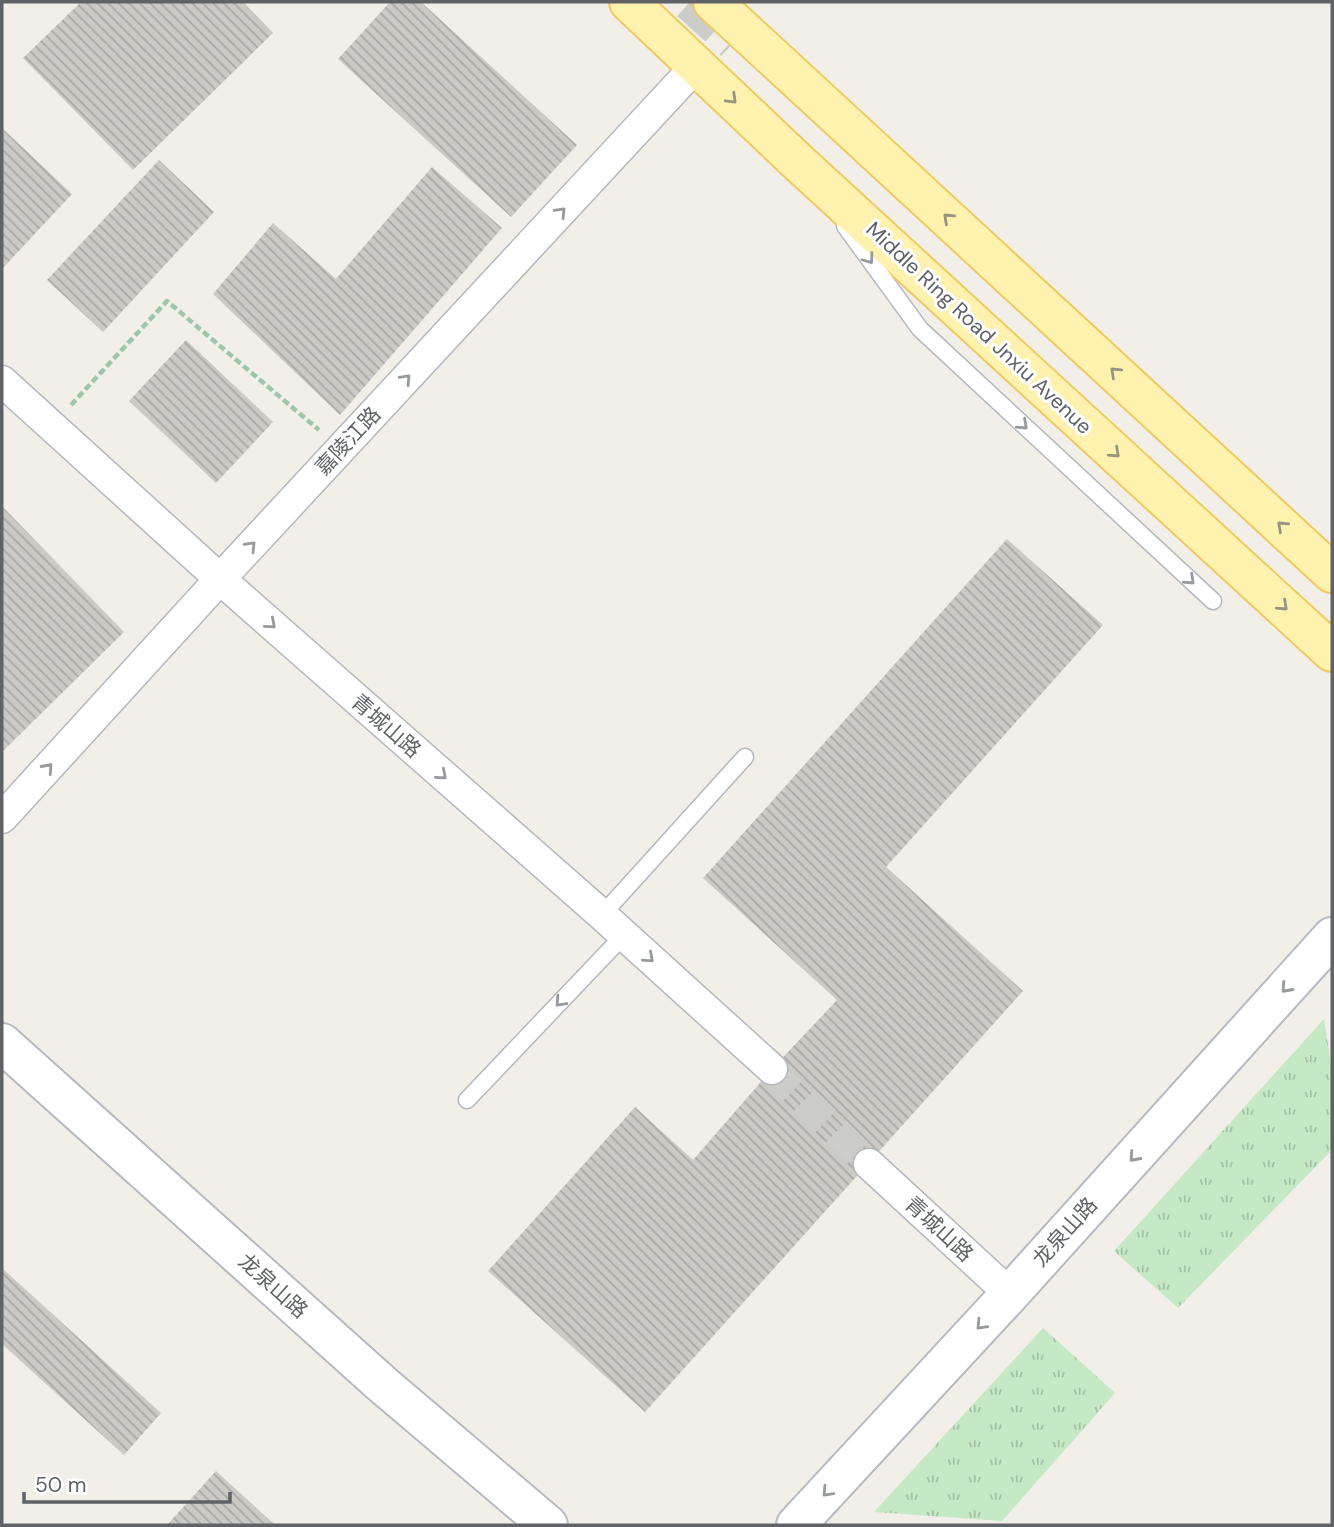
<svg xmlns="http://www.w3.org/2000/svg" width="1334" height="1527" font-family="'DM Sans','Noto Sans SC',sans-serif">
  <defs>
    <pattern id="grass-tufts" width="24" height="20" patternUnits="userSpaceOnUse" patternTransform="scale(1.75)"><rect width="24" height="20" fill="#c5e8c5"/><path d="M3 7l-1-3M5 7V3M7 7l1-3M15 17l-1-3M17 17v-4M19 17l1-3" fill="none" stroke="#a3c0a4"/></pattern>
    <pattern id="building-back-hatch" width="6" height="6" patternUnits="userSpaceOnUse" patternTransform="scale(1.75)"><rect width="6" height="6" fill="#cccac5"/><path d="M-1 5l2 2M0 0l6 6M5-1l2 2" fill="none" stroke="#a9a8a4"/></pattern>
  </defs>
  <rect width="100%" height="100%" fill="#f1efe8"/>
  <!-- grass -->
  <g fill="url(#grass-tufts)">
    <path d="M1324,1019L1332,1071V1150L1178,1308L1114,1251Z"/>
    <path d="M1043,1328L1115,1393L1002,1521L874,1512Z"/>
  </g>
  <!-- building -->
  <g fill="url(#building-back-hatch)">
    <path d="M81,2H243L273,33L133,170L23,58Z"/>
    <path d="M390,2H421L577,145L511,217L338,59Z"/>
    <path d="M2,128L72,194L2,269Z"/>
    <path d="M159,160L214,212L103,332L47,280Z"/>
    <path d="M432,167L502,228L340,415L213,294L273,223L336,279Z"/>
    <path d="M186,340L273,422L216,483L129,401Z"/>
    <path d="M2,506L124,632L2,752Z"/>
    <path d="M1007,539L1103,625L886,867L1023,991L645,1412L488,1271L635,1107L693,1160L772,1069L837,1000L703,878Z"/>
    <path d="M2,1268L161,1413L124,1455L2,1344Z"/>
    <path d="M216,1471L275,1525H167Z"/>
  </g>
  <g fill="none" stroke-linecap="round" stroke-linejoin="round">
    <!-- street-tunnel -->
    <path stroke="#ccccc8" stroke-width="30" stroke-dasharray="30 15" stroke-linecap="butt" d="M772,1069L869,1164"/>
    <!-- primary-tunnel -->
    <path stroke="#ccccc8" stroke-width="38" stroke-dasharray="38 19" stroke-linecap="butt" d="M690,2L734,42"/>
    <defs>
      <g id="lane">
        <path d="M845,226L920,329L1213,601"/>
        <path d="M602,915L745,757"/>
        <path d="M467,1100L624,935"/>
      </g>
      <g id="street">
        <path d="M2,381L220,579L602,915L772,1069"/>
        <path d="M2,818L220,579L697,65"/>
        <path d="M869,1164L1010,1294"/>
      </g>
      <g id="secondary">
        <path d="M2,1043L382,1384L548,1525"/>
        <path d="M796,1525L1010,1294L1332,937"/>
      </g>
      <g id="primary">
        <path d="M629,2L800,164L1332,652"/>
        <path d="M713,2L1332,573"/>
      </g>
    </defs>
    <!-- lane casing -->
    <use href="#lane" stroke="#b5b8bc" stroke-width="19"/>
    <!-- street casing -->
    <use href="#street" stroke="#b5b8bc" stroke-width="33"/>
    <!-- secondary casing -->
    <use href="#secondary" stroke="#b6babf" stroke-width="42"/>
    <!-- primary casing -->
    <use href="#primary" stroke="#f2c960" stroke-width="42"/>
    <!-- path -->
    <path stroke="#9cc7a9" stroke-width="4.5" stroke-dasharray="7 3.5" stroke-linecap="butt" d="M71,405L167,301L319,430"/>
    <!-- lane -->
    <use href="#lane" stroke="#fff" stroke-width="16"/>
    <!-- street -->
    <use href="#street" stroke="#fff" stroke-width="30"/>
    <!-- secondary -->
    <use href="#secondary" stroke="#fff" stroke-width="38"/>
    <!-- primary -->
    <use href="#primary" stroke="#fff2af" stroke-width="38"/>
  </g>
  <!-- one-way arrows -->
  <defs><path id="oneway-chevron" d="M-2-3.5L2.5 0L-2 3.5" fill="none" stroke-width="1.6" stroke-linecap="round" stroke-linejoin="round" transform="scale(1.75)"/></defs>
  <g stroke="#979581">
    <use href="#oneway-chevron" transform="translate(732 99) rotate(44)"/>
    <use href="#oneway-chevron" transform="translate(948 218) rotate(-137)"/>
    <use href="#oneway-chevron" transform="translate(1115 372) rotate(-137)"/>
    <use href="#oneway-chevron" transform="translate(1115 453) rotate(43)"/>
    <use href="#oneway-chevron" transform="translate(1282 526) rotate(-137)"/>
    <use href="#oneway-chevron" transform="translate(1283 606) rotate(43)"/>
  </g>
  <g stroke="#979a9d">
    <use href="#oneway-chevron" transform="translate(561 212) rotate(-47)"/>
    <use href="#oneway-chevron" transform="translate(869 259) rotate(54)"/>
    <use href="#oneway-chevron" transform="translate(406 379) rotate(-47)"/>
    <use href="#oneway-chevron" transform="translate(1023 425) rotate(43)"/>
    <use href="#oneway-chevron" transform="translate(251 546) rotate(-47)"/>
    <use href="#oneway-chevron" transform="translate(1190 580) rotate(43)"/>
    <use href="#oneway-chevron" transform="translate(271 624) rotate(41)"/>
    <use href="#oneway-chevron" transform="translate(48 768) rotate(-48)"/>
    <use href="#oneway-chevron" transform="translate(442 775) rotate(41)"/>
    <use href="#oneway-chevron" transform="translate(649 958) rotate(42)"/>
    <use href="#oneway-chevron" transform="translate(1286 988) rotate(132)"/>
    <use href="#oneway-chevron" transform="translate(560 1002) rotate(133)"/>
    <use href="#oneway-chevron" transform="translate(1134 1157) rotate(132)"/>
    <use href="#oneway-chevron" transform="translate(981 1325) rotate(133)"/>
    <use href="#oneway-chevron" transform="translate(827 1492) rotate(133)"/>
  </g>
  <g text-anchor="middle" stroke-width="6" stroke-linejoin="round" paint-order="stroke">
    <!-- street labels -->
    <g font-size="21" fill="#5f6368" stroke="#fff">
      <text transform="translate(979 328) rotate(43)" y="7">Middle Ring Road Jnxiu Avenue</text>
      <text transform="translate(348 441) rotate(-47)" y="7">嘉陵江路</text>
      <text transform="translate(386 726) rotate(41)" y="7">青城山路</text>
      <text transform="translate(939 1229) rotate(43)" y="7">青城山路</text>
      <text transform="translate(1065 1232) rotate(-48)" y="7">龙泉山路</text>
      <text transform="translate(273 1286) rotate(42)" y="7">龙泉山路</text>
    </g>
  </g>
  <!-- border -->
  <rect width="1334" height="1527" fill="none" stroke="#5f6368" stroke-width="7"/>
  <!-- scale -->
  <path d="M24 1492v10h206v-10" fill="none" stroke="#5f6368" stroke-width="3.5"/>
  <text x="35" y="1492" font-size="21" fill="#5f6368" stroke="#ffffff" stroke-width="5" paint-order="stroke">50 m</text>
</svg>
